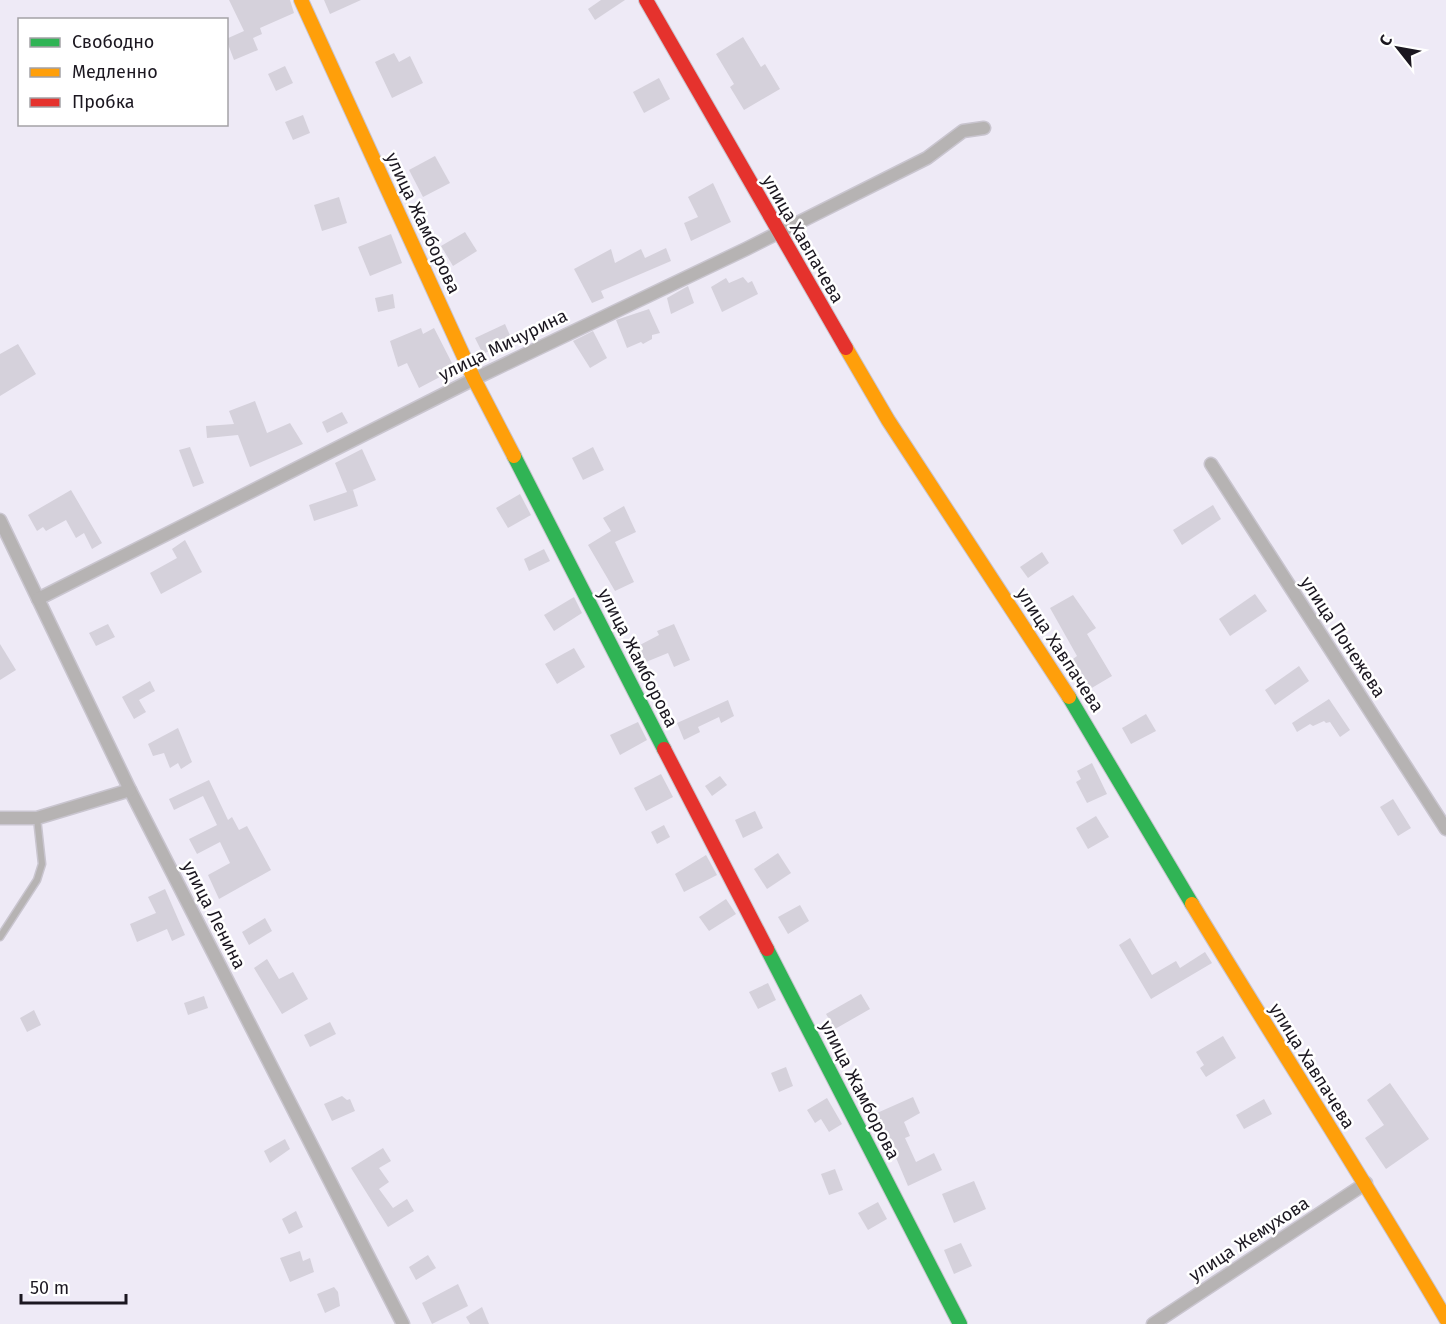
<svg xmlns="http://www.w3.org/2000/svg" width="1446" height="1324" font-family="'Fira Sans',sans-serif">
  <rect width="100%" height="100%" fill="#eeeaf6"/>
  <!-- building -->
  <g fill="#d5d1db">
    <path d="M229,0H290L294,13L260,28L262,34L253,38L258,50L234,60L226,39L244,31Z"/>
    <path d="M324,0H361L330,14Z"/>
    <path d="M601,0H625L595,20L588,9Z"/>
    <path d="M743,37L761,67L765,64L780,89L744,110L730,87L734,84L716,54Z"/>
    <path d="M394,53L399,62L410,56L423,83L392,98L375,62Z"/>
    <path d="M285,66L293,83L276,91L268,74Z"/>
    <path d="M659,78L670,99L644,113L633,92Z"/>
    <path d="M303,115L310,133L293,140L285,122Z"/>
    <path d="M435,156L450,183L423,197L409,170Z"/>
    <path d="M713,183L731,222L691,241L684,223L698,217L688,197Z"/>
    <path d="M339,197L347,223L322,231L314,205Z"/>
    <path d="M465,232L477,251L453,266L441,246Z"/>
    <path d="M391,234L402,263L370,276L358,247Z"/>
    <path d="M666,248L671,261L601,291L604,298L592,303L574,269L611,249L615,263L641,249L645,258Z"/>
    <path d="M743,277L748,283L752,281L758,294L722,312L711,287L726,278L729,283Z"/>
    <path d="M688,286L694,303L671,314L667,298Z"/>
    <path d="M393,294L395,308L378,312L375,298Z"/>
    <path d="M649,309L660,333L652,335V339L643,344L641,342L627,348L616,320Z"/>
    <path d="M505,324L512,340L483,354L475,338Z"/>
    <path d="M421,328L423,334L434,328L455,369L419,388L407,363L398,367L390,341Z"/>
    <path d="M593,331L607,358L590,368L573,341Z"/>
    <path d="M18,344L36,374L0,396V354Z"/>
    <path d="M255,401L267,433L290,423L303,444L250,467L238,435L207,438L206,426L234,424L229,411Z"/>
    <path d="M342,412L348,423L327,433L322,422Z"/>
    <path d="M190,447L204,483L193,487L179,450Z"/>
    <path d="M593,447L604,470L583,480L572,458Z"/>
    <path d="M362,449L376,480L348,492L353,490L358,506L314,521L309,505L347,492L335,463Z"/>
    <path d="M71,490L102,543L92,549L84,533L76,538L66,520L46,531L43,527L37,531L28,515Z"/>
    <path d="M520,494L531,515L508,528L496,508Z"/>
    <path d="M1213,505L1221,519L1182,545L1173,530Z"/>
    <path d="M624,506L636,532L615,542L634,582L615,591L588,545L611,531L603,518Z"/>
    <path d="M185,540L202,572L161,594L150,573L177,558L172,549Z"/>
    <path d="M544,549L550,561L529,571L524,559Z"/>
    <path d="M1042,552L1049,563L1028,578L1020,567Z"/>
    <path d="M1255,594L1267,611L1230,636L1219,619Z"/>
    <path d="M1073,595L1096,628L1087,634L1112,676L1090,689L1073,659L1077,656L1050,608Z"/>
    <path d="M574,597L582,613L554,631L544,615Z"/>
    <path d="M108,624L115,637L96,646L89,633Z"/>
    <path d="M674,624L690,660L674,667L668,653L646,662L638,646L659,635L657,631Z"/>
    <path d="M0,644L16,670L0,680Z"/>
    <path d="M574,648L585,667L557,684L545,664Z"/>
    <path d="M1299,666L1309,681L1275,705L1265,690Z"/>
    <path d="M150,681L155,691L139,700L146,712L134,719L122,697Z"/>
    <path d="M1329,699L1350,730L1340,737L1330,722L1326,723L1324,721L1313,726L1310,724L1297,732L1292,723Z"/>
    <path d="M728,700L734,716L721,723L719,717L698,727L700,732L684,740L677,723Z"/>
    <path d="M1146,714L1156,731L1131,744L1122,728Z"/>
    <path d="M638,722L647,740L620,755L610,735Z"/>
    <path d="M178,728L192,762L181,769L178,763L170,768L164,753L153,756L148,744Z"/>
    <path d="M1092,763L1107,794L1087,803L1076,782L1081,779L1077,771Z"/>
    <path d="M661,774L673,797L646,811L634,788Z"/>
    <path d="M720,776L727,785L712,796L705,786Z"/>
    <path d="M209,780L228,820L232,817L239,830L247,826L271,870L219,899L208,875L230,863L220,842L197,854L189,839L217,825L203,796L174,810L169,799Z"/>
    <path d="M1393,799L1411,828L1398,836L1380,807Z"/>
    <path d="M755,811L763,828L743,838L735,820Z"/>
    <path d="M1096,816L1109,837L1088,849L1076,828Z"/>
    <path d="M664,825L670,837L657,844L651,832Z"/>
    <path d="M778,853L791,873L767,889L754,869Z"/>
    <path d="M706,855L717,875L684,892L675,874Z"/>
    <path d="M165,889L185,935L172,941L167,929L137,942L130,924L156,913L148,897Z"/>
    <path d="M726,899L736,914L709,931L699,917Z"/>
    <path d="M800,905L809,921L788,934L778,917Z"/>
    <path d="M265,918L272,931L249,945L242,932Z"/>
    <path d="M1130,938L1152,975L1176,961L1180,968L1205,952L1212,963L1151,999L1119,945Z"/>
    <path d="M267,959L279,979L293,972L308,999L282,1014L254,968Z"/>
    <path d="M768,983L776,1000L758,1009L749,992Z"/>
    <path d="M861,994L870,1009L835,1029L826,1014Z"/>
    <path d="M204,996L208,1008L188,1015L184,1003Z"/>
    <path d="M34,1010L41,1025L27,1032L20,1018Z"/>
    <path d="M330,1022L336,1034L310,1047L304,1035Z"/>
    <path d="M1223,1036L1236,1058L1206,1077L1200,1068L1204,1065L1196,1052Z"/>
    <path d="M786,1067L793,1086L779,1092L771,1073Z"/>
    <path d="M1390,1083L1429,1139L1386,1169L1365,1138L1384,1125L1367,1100Z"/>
    <path d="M342,1096L347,1100L350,1099L355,1111L332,1121L324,1104Z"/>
    <path d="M913,1097L920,1113L904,1122L910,1136L905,1138L916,1162L934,1153L942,1170L908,1186L877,1113Z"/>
    <path d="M827,1098L842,1124L829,1132L821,1119L815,1123L807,1110Z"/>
    <path d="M1264,1099L1272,1114L1244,1129L1236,1115Z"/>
    <path d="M285,1139L290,1149L270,1163L264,1151Z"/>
    <path d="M383,1148L391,1161L379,1168L389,1182L379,1189L393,1208L407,1199L414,1211L388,1227L351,1168Z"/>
    <path d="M835,1169L843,1190L829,1195L821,1174Z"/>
    <path d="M974,1181L986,1209L954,1223L942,1194Z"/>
    <path d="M878,1202L887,1219L868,1230L858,1213Z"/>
    <path d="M296,1211L303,1227L289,1234L282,1219Z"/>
    <path d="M961,1243L972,1266L954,1274L944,1250Z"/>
    <path d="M300,1251L303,1261L310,1258L314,1272L290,1282L280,1258Z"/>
    <path d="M428,1255L436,1268L416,1280L409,1267Z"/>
    <path d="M458,1284L468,1306L432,1324L422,1303Z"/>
    <path d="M334,1287L338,1292L340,1306L325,1313L317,1294Z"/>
    <path d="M482,1307L489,1324H470L466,1317Z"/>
  </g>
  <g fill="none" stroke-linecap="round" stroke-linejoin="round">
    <defs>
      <path id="lane" d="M0,937L37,880L42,864L37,818"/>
      <g id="street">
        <path d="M1211,464L1446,829"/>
        <path d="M0,520L130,790L403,1324"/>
        <path d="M38,599L474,379L746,249L927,158L963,131L984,128"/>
        <path d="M0,818H37L130,790"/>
        <path d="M1153,1324L1366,1183"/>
      </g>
      <g id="fast">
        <path d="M514,456L664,749"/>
        <path d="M1069,697L1192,904"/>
        <path d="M767,949L960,1324"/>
      </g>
      <g id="slow">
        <path d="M301,0L474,379L514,456"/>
        <path d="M846,348L888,420L1069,697"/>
        <path d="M1192,904C1276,1043 1364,1179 1446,1319"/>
      </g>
      <g id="jam">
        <path d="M646,0L846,348"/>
        <path d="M664,749L767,949"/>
      </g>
    </defs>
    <!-- lane casing -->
    <use href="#lane" stroke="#c9c5cf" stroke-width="9"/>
    <!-- street casing -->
    <use href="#street" stroke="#c9c5cf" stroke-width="15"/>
    <!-- fast casing -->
    <use href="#fast" stroke="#c9c5cf" stroke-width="16"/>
    <!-- slow casing -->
    <use href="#slow" stroke="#c9c5cf" stroke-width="16"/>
    <!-- jam casing -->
    <use href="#jam" stroke="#c9c5cf" stroke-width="16"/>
    <!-- lane -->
    <use href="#lane" stroke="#b6b3b3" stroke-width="6"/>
    <!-- street -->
    <use href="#street" stroke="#b6b3b3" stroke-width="12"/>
    <!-- fast -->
    <use href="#fast" stroke="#30b455" stroke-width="14"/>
    <!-- slow -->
    <use href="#slow" stroke="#ff9f0a" stroke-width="14"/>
    <!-- jam -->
    <use href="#jam" stroke="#e5322d" stroke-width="14"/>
  </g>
  <g text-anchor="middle" stroke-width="5" stroke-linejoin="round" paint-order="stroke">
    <!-- street labels -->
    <g font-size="18" fill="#1b1720" stroke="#fff">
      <text transform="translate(423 223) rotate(65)" y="6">улица Жамборова</text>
      <text transform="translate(803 239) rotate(60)" y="6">улица Хавпачева</text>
      <text transform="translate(503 345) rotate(-26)" y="6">улица Мичурина</text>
      <text transform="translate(1343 637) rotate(57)" y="6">улица Понежева</text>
      <text transform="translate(1060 650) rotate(57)" y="6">улица Хавпачева</text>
      <text transform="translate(638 658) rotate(63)" y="6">улица Жамборова</text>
      <text transform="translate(214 915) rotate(63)" y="6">улица Ленина</text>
      <text transform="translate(1312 1066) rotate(58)" y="6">улица Хавпачева</text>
      <text transform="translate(860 1090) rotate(63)" y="6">улица Жамборова</text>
      <text transform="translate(1249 1239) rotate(-33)" y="6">улица Жемухова</text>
    </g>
  </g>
  <!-- legend -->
  <rect x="18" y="18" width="210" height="108" fill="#ffffff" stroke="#a4a2a6" stroke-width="1.5"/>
  <rect x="30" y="38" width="30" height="9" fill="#30b455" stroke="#a4a2a6" stroke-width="1.5"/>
  <text x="72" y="48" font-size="18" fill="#1b1720">Свободно</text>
  <rect x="30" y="68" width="30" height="9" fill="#ff9f0a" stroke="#a4a2a6" stroke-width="1.5"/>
  <text x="72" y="78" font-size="18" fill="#1b1720">Медленно</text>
  <rect x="30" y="98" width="30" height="9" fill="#e5322d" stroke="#a4a2a6" stroke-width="1.5"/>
  <text x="72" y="108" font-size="18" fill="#1b1720">Пробка</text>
  <!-- north arrow -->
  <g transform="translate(1398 48) rotate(301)" stroke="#ffffff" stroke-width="4.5" paint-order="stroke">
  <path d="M0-4.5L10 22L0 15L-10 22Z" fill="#1b1720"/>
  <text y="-9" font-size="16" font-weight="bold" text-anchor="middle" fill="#1b1720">С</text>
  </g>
  <!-- scale -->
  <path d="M21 1294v9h105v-9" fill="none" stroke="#1b1720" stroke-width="3"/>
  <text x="30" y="1294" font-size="18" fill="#1b1720" stroke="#ffffff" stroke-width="4.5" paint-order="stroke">50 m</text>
</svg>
